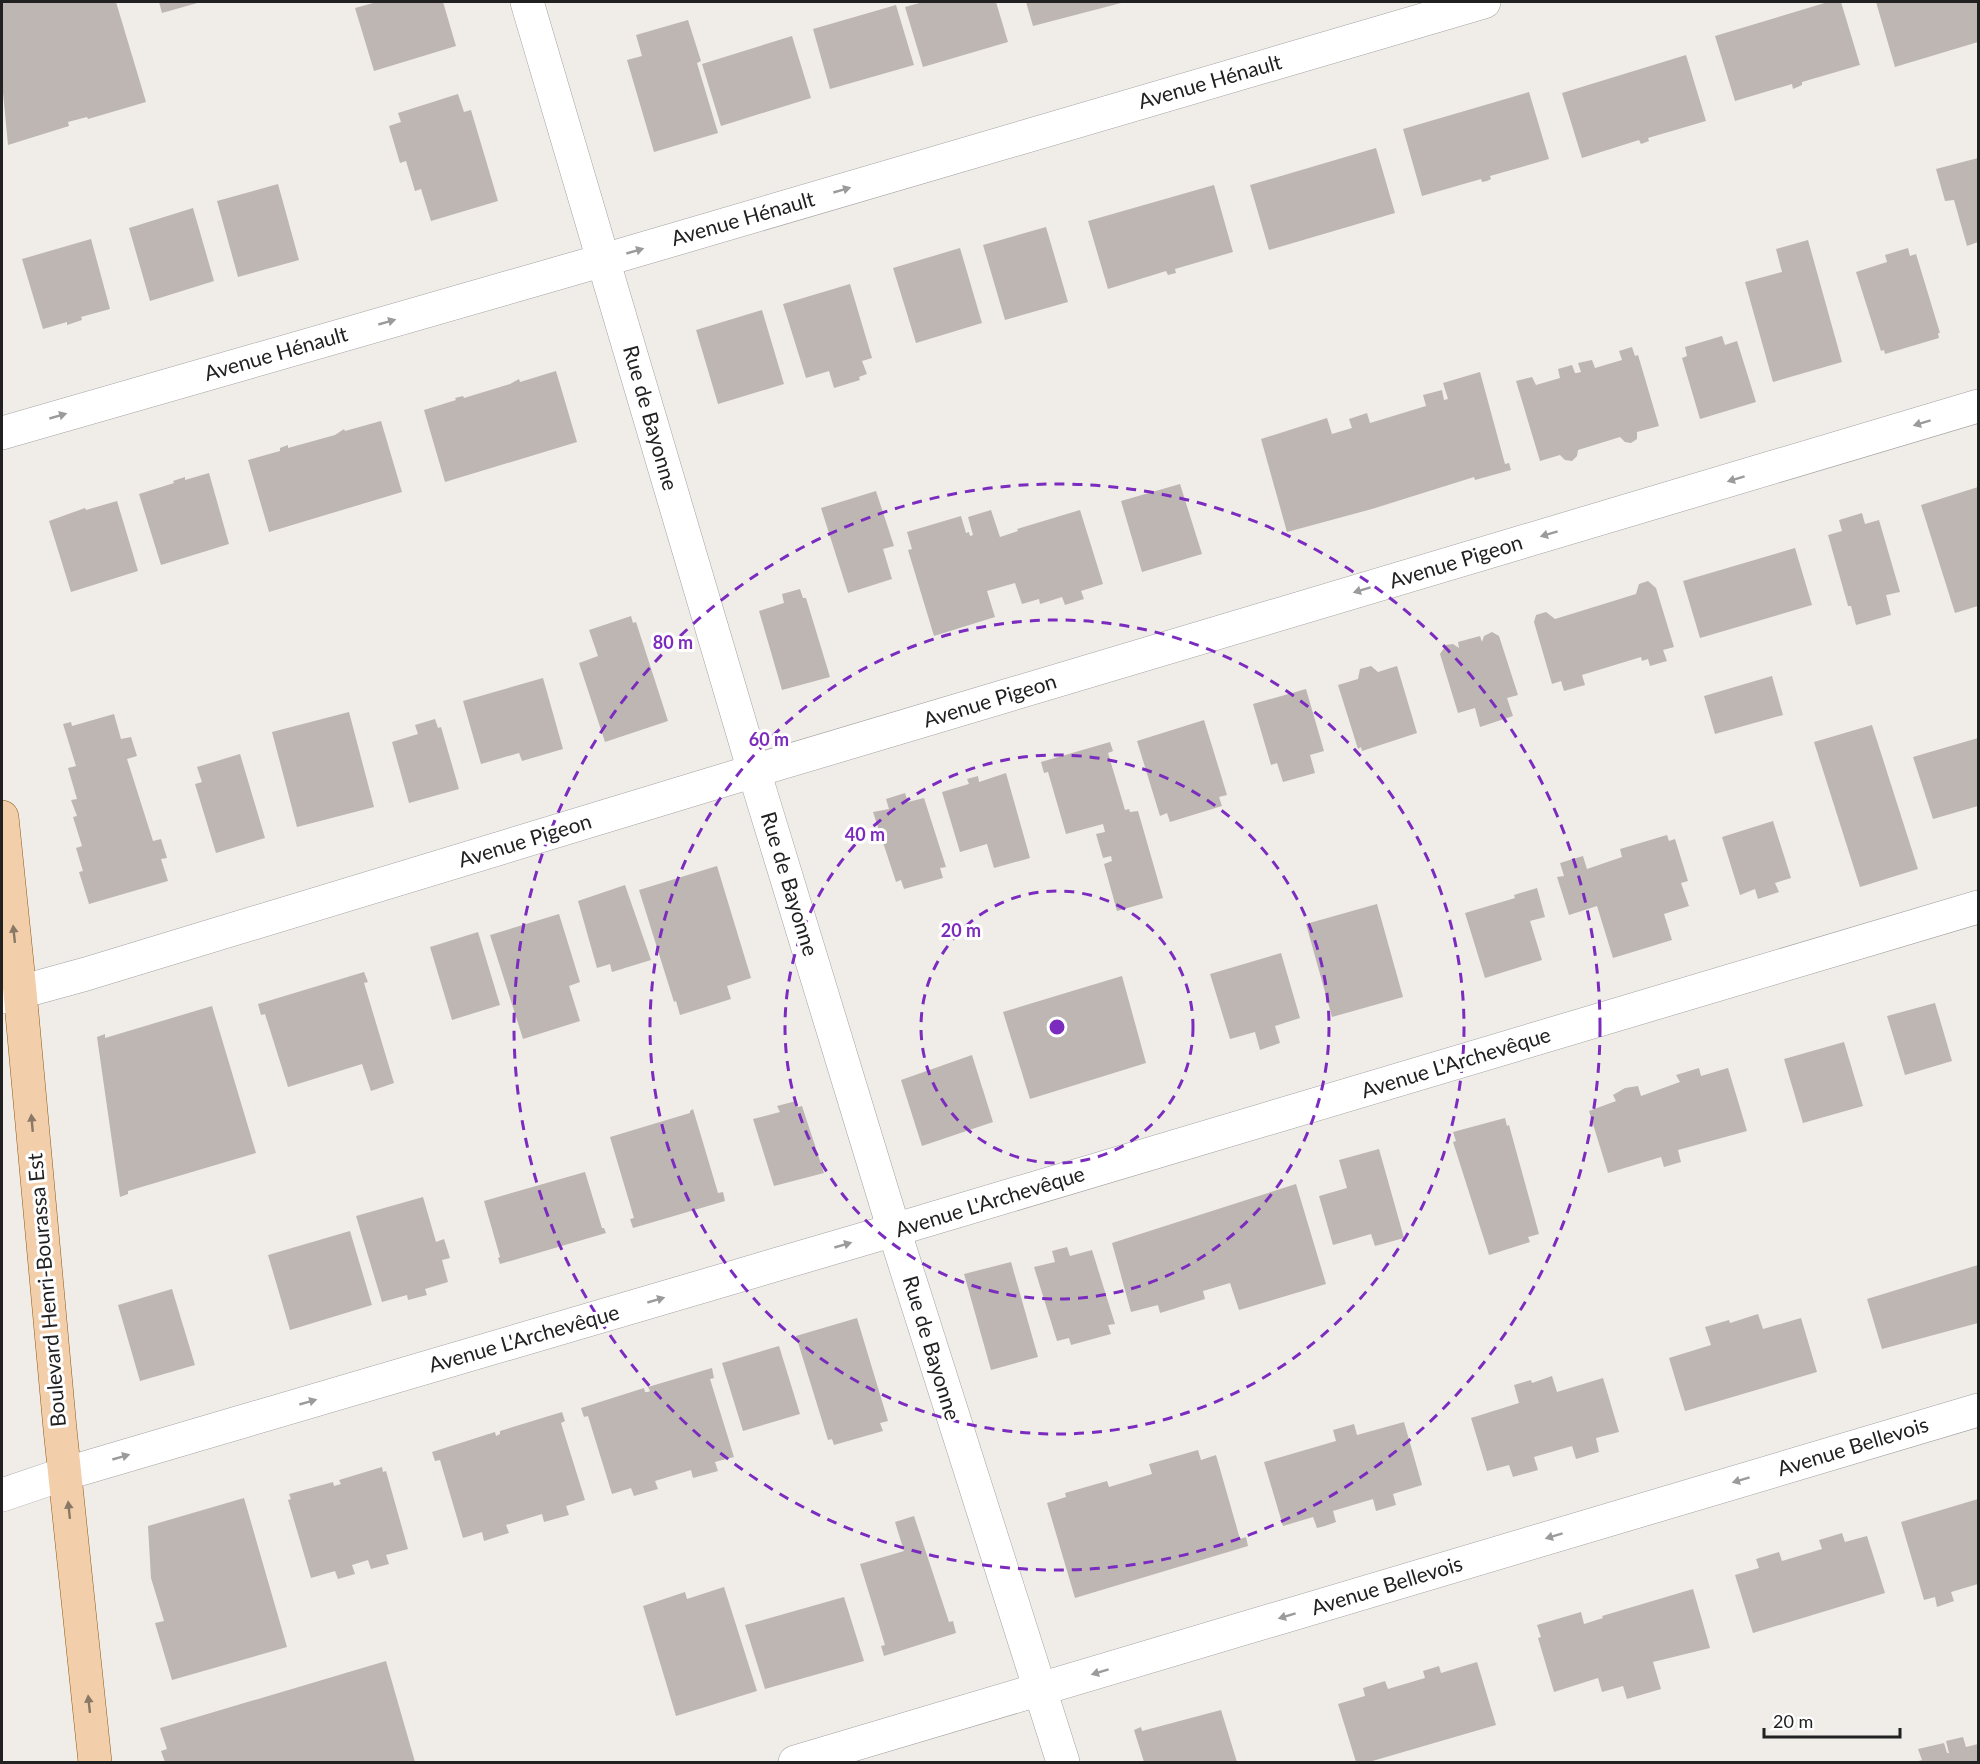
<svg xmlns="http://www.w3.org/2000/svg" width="1980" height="1764" font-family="Lato,sans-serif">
  <rect width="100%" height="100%" fill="#f0ede9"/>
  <!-- building -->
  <g fill="#bdb6b2">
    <path d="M2,2H116L146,102L88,119L87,117L68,122L69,126L8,145L2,82Z"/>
    <path d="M159,2H201L162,13Z"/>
    <path d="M377,2H443L456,46L374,71L355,8Z"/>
    <path d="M923,2H996L1008,42L923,67L905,7Z"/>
    <path d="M1026,2H1125L1033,26Z"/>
    <path d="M1828,2H1841L1860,65L1802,82V85L1793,89L1792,84L1735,101L1715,36Z"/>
    <path d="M1876,2H1978V42L1895,67Z"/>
    <path d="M896,5L914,65L830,89L813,29Z"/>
    <path d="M688,20L701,61L697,63L718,133L654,152L627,60L642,56L636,35Z"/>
    <path d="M792,36L811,98L721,126L702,64Z"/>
    <path d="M1686,55L1706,121L1648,138L1649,141L1641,144L1639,140L1582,158L1562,93Z"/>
    <path d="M1529,92L1549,159L1490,176L1491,179L1487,181L1482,182L1481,179L1422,196L1403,129Z"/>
    <path d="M458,94L464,112L471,110L498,201L431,221L421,189L415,191L406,161L400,163L389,126L401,122L398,113Z"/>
    <path d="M1376,148L1395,213L1269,250L1250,185Z"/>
    <path d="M1978,158V242L1967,246L1954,200L1945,201L1936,169Z"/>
    <path d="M278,184L299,260L238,277L217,201Z"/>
    <path d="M1214,185L1233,252L1175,269L1176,273L1168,275L1166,271L1108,289L1088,221Z"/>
    <path d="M193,208L214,281L150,301L129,228Z"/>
    <path d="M1046,227L1068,302L1005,320L983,245Z"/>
    <path d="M91,239L110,309L81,317L82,320L67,325V322L43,329L22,259Z"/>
    <path d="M1808,240L1842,362L1773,382L1745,282L1782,272L1776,249Z"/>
    <path d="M960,248L982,323L916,343L893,268Z"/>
    <path d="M1908,248L1910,256L1916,254L1940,333H1938L1939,338L1885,354L1884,350L1881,351L1856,272L1887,262L1885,255Z"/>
    <path d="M850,284L872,358L862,361L867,374L859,377L860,380L834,388L829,371L806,378L783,304Z"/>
    <path d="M762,310L784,384L718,404L696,330Z"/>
    <path d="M1722,336L1725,345L1737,341L1756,402L1700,419L1682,358L1687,356L1685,347Z"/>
    <path d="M1632,347L1635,356L1638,355L1659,426L1637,432V439L1631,443L1625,442L1620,437L1578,450L1577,456L1572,461L1565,460L1560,455L1540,461L1516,381L1532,377L1536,385L1560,378L1558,369L1572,365L1575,373H1577L1581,372L1578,363L1592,360L1595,368L1622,360L1619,351Z"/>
    <path d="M556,371L577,442L445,482L424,410L456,400L455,398L463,396L464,398L510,384L519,379L520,382Z"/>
    <path d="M1480,372L1505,464L1509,463L1511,470L1475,480L1474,477L1372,509L1287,532L1261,439L1327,418L1332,434L1352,428L1349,419L1367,413L1370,423L1426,406L1423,395L1442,390L1444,400L1448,399L1443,383Z"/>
    <path d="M381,421L402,492L269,532L248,460L280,451V448L288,445V448L335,435L344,429L345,431Z"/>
    <path d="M209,473L229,544L161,565L139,494L174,483L173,481L185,477V480Z"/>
    <path d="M1180,484L1202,554L1142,572L1121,501Z"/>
    <path d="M1978,487V606L1955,613L1921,505Z"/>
    <path d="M876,491L894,546L883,549L892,579L848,593L821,508Z"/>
    <path d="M117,501L138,571L71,592L49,521L85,508L86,510Z"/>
    <path d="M991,510L1000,537L1018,531L1017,529L1080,510L1103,584L1081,591L1084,599L1065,605L1062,597L1040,604L1039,599L1022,604L1015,583L987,591L995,617L934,636L908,550L912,549L907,532L961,516L966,533L969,532L970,536L973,535L968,517Z"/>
    <path d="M1862,513L1865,524L1879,520L1900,592L1886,595L1891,615L1856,625L1851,606H1848L1828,535L1842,531L1839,520Z"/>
    <path d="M1795,548L1812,605L1700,638L1683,581Z"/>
    <path d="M1648,581L1656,588L1674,647L1663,650L1667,661L1650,666L1648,659L1642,661L1641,657L1582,675L1585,685L1564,691L1561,681L1552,684L1534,622L1536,615L1546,612L1555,619L1594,607L1636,594L1639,584Z"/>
    <path d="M800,589L803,598H806L830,677L782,690L759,611L784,603L782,594Z"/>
    <path d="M631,616L633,623L636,622L668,721L605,742L579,663L598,656L589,630Z"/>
    <path d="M1492,632L1499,636L1518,695L1507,698L1513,716L1480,727L1475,708L1458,713L1440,654L1446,645L1453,644L1459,648L1458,642L1480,636L1482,642L1484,636Z"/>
    <path d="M1371,666L1378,672L1397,666L1417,733L1362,751L1361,747L1358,749L1338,685L1358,679L1360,669Z"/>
    <path d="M1772,676L1783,715L1715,734L1704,696Z"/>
    <path d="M543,678L563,749L522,761L519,753L481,764L463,701Z"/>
    <path d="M1306,689L1324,751L1310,755L1315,773L1283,782L1277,763L1271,765L1253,704Z"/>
    <path d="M349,712L374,807L297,827L272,732Z"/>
    <path d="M114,714L121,739L131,737L137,756L127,759L153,841L161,839L167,858L161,859L168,881L89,904L79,872L83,871L76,848L82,846L73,817L77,816L71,800L77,799L68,768L76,766L63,724L71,722L72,726Z"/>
    <path d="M435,719L438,728L441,727L459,789L409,803L392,742L418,734L415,725Z"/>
    <path d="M1204,720L1227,795L1219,797L1222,806L1170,822L1167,813L1160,816L1137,741Z"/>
    <path d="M1872,725L1918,869L1860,887L1814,742Z"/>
    <path d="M1978,738V806L1933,819L1913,757Z"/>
    <path d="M1110,742L1113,751L1108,753L1125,810L1129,809L1130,812L1138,811L1163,898L1117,911L1104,864L1112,861L1111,856L1103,858L1096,834L1105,832L1103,824L1066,834L1048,772L1044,773L1041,762Z"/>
    <path d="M240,754L265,838L216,853L195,784L202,782L197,767Z"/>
    <path d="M1006,773L1030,858L994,868L987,844L960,852L942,792L969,784L967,779L978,776L979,782Z"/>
    <path d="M905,793L908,802L924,798L946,867L940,868L943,878L904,889L901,880L896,882L873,812L889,809L886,799Z"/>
    <path d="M1773,821L1791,878L1775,883L1779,892L1758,899L1755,889L1740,895L1722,837Z"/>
    <path d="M1667,835L1669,841L1675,839L1688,881L1681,883L1689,906L1664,914L1672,940L1613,958L1597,906L1569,915L1557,877L1564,876L1560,863L1583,856L1587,869L1622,857L1620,849Z"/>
    <path d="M717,866L751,978L727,986L731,999L680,1015L676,1001L674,1002L639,890Z"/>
    <path d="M625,885L651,960L612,972L610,964L597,968L578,901Z"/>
    <path d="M1537,888L1545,917L1530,921L1542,960L1485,978L1465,913L1515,898L1514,895Z"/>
    <path d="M1377,904L1403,997L1332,1017L1306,924Z"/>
    <path d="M559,914L580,982L569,986L580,1021L523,1039L490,935Z"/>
    <path d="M478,932L500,1005L452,1020L430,947Z"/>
    <path d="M1281,953L1300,1018L1275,1026L1280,1043L1260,1050L1255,1032L1230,1039L1210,974Z"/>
    <path d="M364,972L368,982L364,983L394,1083L371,1091L362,1064L288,1087L265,1014L261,1015L258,1004Z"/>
    <path d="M1122,976L1146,1063L1030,1099L1003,1012Z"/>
    <path d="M1935,1003L1952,1061L1905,1075L1887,1016Z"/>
    <path d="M212,1006L256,1153L128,1191V1194L120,1197L97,1037L105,1034V1038Z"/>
    <path d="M1844,1042L1863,1106L1803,1123L1784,1059Z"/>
    <path d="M972,1055L993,1122L922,1146L901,1080Z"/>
    <path d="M1699,1068L1701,1076L1728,1068L1747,1131L1678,1150L1681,1162L1664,1167L1661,1157L1608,1173L1589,1111L1616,1101L1613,1095L1625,1088L1638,1086L1641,1096L1680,1082L1676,1075Z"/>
    <path d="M796,1101L798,1107L802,1106L824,1173L774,1186L753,1119L780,1112L777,1106Z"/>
    <path d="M693,1109L718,1193L723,1192L725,1201L633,1228L630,1219L634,1218L610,1137L690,1113V1111Z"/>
    <path d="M1505,1118L1507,1126L1509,1125L1539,1234L1528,1237L1530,1242L1489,1255L1453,1142L1456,1141L1453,1132Z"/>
    <path d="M1379,1149L1404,1238L1375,1246L1371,1234L1333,1245L1319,1196L1347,1188L1339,1160Z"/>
    <path d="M585,1172L602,1228H604L606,1233L500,1264L498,1258L500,1257L484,1201Z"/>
    <path d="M1296,1184L1326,1284L1239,1310L1230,1283L1203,1291L1205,1299L1160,1313L1158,1305L1131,1312L1112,1243Z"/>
    <path d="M423,1197L436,1242L444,1239L450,1258L442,1260L448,1282L425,1289L427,1295L408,1300L407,1295L382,1302L356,1216Z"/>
    <path d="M350,1231L372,1305L290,1330L268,1255Z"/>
    <path d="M1067,1247L1070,1256L1092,1250L1115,1324L1108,1325L1111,1334L1071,1345L1069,1338L1057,1341L1034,1267L1055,1262L1052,1251Z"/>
    <path d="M1011,1262L1038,1357L991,1370L964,1274Z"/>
    <path d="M1978,1265V1323L1882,1349L1867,1299Z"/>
    <path d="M172,1289L195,1365L140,1381L118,1305Z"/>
    <path d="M1758,1314L1763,1329L1801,1318L1817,1372L1685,1411L1669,1358L1711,1345L1705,1327L1729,1320L1730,1323Z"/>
    <path d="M857,1318L888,1421L880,1423L883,1431L834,1445L832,1439L828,1440L796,1336Z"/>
    <path d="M779,1346L800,1414L743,1431L722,1363Z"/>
    <path d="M712,1368L714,1378L710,1379L734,1457L715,1462L718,1471L693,1478L691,1470L655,1481L658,1489L634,1496L631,1488L612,1494L588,1416L584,1417L581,1408L644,1388L645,1392H648L650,1391L648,1387Z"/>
    <path d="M1552,1376L1557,1392L1603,1378L1619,1432L1596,1438L1599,1452L1576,1459L1572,1446L1534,1457L1538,1470L1513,1477L1509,1465L1487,1471L1471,1418L1519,1403L1514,1385L1531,1380L1532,1383Z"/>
    <path d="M562,1412L565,1421L561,1423L585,1500L566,1506L569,1515L544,1522L542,1514L506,1525L509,1533L484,1541L482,1532L463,1538L440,1460L435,1461L432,1452L495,1432L496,1436L500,1434V1431Z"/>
    <path d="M1404,1422L1422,1485L1393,1494L1396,1505L1376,1511L1373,1499L1333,1511L1336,1522L1325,1526L1317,1528L1313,1517L1283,1526L1264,1462L1336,1441L1333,1430L1354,1424L1357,1435Z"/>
    <path d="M1198,1450L1201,1460L1216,1455L1240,1539L1246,1537L1248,1546L1075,1598L1047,1503L1066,1497L1065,1493L1107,1481L1109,1487L1152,1474L1149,1464Z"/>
    <path d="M382,1467L383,1472L386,1471L408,1549L386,1555L389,1564L371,1569L368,1560L352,1565L355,1574L338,1579L335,1571L311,1578L288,1500L291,1499L289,1494L333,1482L334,1486L341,1484L339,1480Z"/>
    <path d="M244,1498L287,1647L172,1680L155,1623L164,1621L151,1578L148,1526Z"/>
    <path d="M1978,1499V1584L1951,1592L1954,1601L1937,1607L1935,1597L1924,1600L1901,1522Z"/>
    <path d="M914,1516L949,1622L953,1621L956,1633L884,1656L881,1646L885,1645L860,1564L904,1551L895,1522Z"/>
    <path d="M1842,1533L1845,1542L1867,1536L1885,1593L1753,1633L1735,1575L1759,1568L1756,1559L1779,1552L1782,1561L1822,1549L1819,1540Z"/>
    <path d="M724,1587L757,1691L676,1716L643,1606L685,1592L687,1599Z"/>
    <path d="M1693,1589L1710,1648L1653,1662L1661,1689L1627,1699L1623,1686L1602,1692L1598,1678L1554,1692L1538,1638L1541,1637L1537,1625L1581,1612L1584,1624L1603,1618L1602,1616Z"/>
    <path d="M844,1597L864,1661L765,1689L745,1625Z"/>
    <path d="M386,1661L415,1762H165L161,1751L167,1749L160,1728Z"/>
    <path d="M1477,1662L1496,1725L1369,1762H1356L1338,1704L1365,1696L1363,1688L1385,1681L1388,1689L1425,1678L1423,1671L1439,1666L1441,1673Z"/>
    <path d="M1221,1710L1237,1762H1144L1134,1730L1141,1727L1142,1731Z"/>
    <path d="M1963,1737L1966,1747L1978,1744V1762H1915L1922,1760L1918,1749L1944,1743L1947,1753H1949L1946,1741Z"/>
  </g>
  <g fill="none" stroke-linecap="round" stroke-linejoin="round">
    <defs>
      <g id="minor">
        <path d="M527,2L754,771L894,1230L1063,1762"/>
        <path d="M2,433L604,260L1484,2"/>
        <path d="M2,997L86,974L754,771L1978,406"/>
        <path d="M2,1495L64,1474L894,1230L1978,907"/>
        <path d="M795,1762L1978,1410"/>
      </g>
      <path id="major" d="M2,817L20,992L60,1429L95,1762"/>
    </defs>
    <!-- minor casing -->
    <use href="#minor" stroke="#a2a2a2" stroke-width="34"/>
    <!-- major casing -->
    <use href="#major" stroke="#8e5910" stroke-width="34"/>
    <!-- minor -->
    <use href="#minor" stroke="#fff" stroke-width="33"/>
    <!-- major -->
    <use href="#major" stroke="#f3ceab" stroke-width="33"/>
  </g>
  <!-- one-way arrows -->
  <defs><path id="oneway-solid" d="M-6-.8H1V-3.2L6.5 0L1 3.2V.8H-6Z" transform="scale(1.5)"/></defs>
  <g fill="#9b9b9b">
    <use href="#oneway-solid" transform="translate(842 190) rotate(-16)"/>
    <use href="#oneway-solid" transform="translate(635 251) rotate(-16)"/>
    <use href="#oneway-solid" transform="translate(387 322) rotate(-16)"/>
    <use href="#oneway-solid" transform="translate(58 416) rotate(-16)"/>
    <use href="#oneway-solid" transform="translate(1922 423) rotate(163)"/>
    <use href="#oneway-solid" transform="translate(1736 479) rotate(163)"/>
    <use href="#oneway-solid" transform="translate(1549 534) rotate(163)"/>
    <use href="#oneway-solid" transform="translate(1362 590) rotate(163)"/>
    <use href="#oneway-solid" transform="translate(843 1245) rotate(-16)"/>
    <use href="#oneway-solid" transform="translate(656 1300) rotate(-16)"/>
    <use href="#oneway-solid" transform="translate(308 1402) rotate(-16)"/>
    <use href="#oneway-solid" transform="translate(121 1457) rotate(-16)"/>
    <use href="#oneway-solid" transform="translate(1741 1480) rotate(163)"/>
    <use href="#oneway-solid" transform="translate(1554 1536) rotate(163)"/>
    <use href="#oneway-solid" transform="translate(1287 1616) rotate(163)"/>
    <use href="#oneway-solid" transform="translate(1100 1672) rotate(163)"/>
  </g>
  <g fill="#8a7866">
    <use href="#oneway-solid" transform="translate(14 934) rotate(-96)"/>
    <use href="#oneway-solid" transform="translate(32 1123) rotate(-95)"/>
    <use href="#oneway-solid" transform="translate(69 1510) rotate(-96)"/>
    <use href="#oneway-solid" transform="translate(89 1704) rotate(-96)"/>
  </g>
  <!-- distance rings -->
  <g fill="none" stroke="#7b2cbf" stroke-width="3" stroke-dasharray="10 8">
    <circle cx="1057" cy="1027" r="136"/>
    <circle cx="1057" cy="1027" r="272"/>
    <circle cx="1057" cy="1027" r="407"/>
    <circle cx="1057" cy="1027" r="543"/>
  </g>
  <g text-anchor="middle" stroke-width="6" stroke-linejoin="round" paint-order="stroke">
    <!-- street labels -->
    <g font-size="21" fill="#212121" stroke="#fff">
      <text transform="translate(1210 82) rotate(-16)" y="7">Avenue Hénault</text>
      <text transform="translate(743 219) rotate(-16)" y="7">Avenue Hénault</text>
      <text transform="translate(276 354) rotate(-16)" y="7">Avenue Hénault</text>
      <text transform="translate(650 418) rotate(74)" y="7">Rue de Bayonne</text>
      <text transform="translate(1456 562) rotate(-17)" y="7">Avenue Pigeon</text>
      <text transform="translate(990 701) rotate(-17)" y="7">Avenue Pigeon</text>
      <text transform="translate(525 841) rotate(-17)" y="7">Avenue Pigeon</text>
      <text transform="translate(789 884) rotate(73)" y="7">Rue de Bayonne</text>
      <text transform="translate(1456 1063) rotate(-17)" y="7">Avenue L'Archevêque</text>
      <text transform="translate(990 1202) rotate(-17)" y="7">Avenue L'Archevêque</text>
      <text transform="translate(47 1290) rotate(-95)" y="7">Boulevard Henri-Bourassa Est</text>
      <text transform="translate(524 1339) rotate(-16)" y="7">Avenue L'Archevêque</text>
      <text transform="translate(931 1348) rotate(73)" y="7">Rue de Bayonne</text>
      <text transform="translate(1853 1447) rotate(-17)" y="7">Avenue Bellevois</text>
      <text transform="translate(1387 1586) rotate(-17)" y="7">Avenue Bellevois</text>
    </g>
  </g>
  <circle cx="1057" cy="1027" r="9" fill="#7b2cbf" stroke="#fff" stroke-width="3"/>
  <g font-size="18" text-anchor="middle" font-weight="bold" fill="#7b2cbf" stroke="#fff" stroke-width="6" stroke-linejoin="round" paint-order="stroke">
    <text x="673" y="649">80 m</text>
    <text x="769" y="746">60 m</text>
    <text x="865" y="841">40 m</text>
    <text x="961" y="937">20 m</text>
  </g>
  <!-- border -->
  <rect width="1980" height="1764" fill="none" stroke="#212121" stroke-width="6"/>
  <!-- scale -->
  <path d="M1764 1728v9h136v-9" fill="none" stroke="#212121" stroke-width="3"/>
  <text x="1773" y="1728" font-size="18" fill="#212121" stroke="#ffffff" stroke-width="4.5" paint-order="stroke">20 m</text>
</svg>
